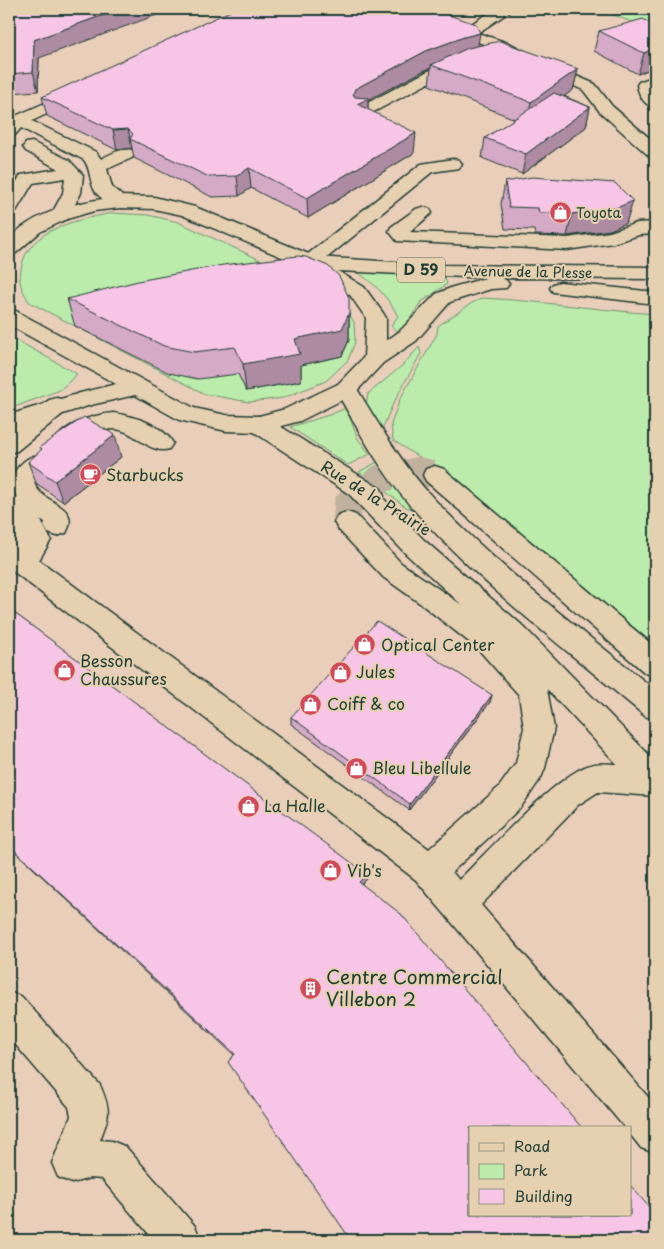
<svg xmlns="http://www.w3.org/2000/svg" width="664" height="1249" font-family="'Playpen Sans',sans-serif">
  <rect width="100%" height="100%" fill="#e9ceba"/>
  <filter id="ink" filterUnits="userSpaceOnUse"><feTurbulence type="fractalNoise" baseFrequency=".02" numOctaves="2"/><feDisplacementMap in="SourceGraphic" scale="10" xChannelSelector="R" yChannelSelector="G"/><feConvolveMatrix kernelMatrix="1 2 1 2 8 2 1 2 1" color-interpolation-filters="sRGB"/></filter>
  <g filter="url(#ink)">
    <!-- green -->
    <g fill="#bbecab" stroke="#6d9470">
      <path d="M598,9H655V31Z"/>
      <path d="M112,213L148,215L178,222L330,292L341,301L354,322L355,342L348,360L326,381L283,398L249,402L205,394L29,302C26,296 20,287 20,280C20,230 72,221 112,213Z"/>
      <path d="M353,270L389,274L444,275L447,284L420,303L405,327L397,331L391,326L398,316C387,296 374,282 353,270Z"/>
      <path d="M483,298C541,301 598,310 655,314V645L435,465L412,453L393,440L391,424L400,399L437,334L438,326L472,303Z"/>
      <path d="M9,336L77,374L60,390L9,409Z"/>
      <path d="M419,347L421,353C407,380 390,404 381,434L366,405L368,394L403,365Z"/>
      <path d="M346,408L358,439L370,454L348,465L290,427L332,414Z"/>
      <path d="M379,461L414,507L412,509L406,507L359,472Z"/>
    </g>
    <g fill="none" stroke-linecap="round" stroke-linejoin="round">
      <!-- river -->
      <path fill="#8edeeb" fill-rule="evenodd" d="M638,9H655V19L643,15Z"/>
      <!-- minor-tunnel -->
      <path stroke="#c1b19f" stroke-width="28" stroke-dasharray="28 14" stroke-linecap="butt" d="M347,522L348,504L381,478L419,471L435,475"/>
      <defs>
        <g id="minor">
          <path d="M388,9H408L465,28L495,9H511L509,12L478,33L511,44L555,67L595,84L612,106L655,143V157L649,156L600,112L583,90L545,73L501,50L390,12Z"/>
          <path d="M464,58L469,60L472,63L469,66L440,77L368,115H356L354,112L356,109L428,71Z"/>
          <path d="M655,76V86L653,87L655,108C644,105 639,96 637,85L639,82Z"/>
          <path d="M79,88L85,90L87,93L85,96L32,121L96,152L101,159C111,154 121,148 132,150L135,154L132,158L107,169L112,187L129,202L126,206C115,209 101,200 95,191C89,181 91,169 84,160L21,128L15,135L9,136V122L13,117Z"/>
          <path d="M32,142L69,160L83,175L81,193L67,219L60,221L53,219L51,215L63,193L65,178L33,183L16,211L9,212V193L21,175L58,169L26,151L23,147L26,143Z"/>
          <path d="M453,159L459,160L462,164L459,168L432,172L317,266L310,268L303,266L300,262L303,258L421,164Z"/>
          <path d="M423,207L430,209L432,213L410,232L567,238L610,232L637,223L655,222V234L639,235L613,243L567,250L397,241L389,231L391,227L416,209Z"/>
          <path d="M346,381L354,384C378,423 402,465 434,499C500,570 580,628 655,690V720L645,716C568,651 483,587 416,512C383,476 359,431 335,389L338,384Z"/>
          <path d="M57,398L65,400L68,406L65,412L17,451L9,453V433L49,400Z"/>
          <path d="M113,413C133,416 162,424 173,443L169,449C148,455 135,429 113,429C91,429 79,455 57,449L53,443C64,424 92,415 113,413Z"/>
          <path d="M259,416L267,418L381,489L384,496L383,498L424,540L523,626L655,761V796L598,792L578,805L481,905L655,1105V1153L641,1148L630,1134V1128H625L416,880L9,568V522L12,523L9,520V497L18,499L9,481C17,466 30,451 47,456L51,462L34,483C42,505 82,504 66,533L57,536L48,533L44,526L45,522L40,519L51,540L39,560L429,849L499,787L516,763L524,728L519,695L478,649L421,604L383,577L338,529L334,522L338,515L347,512L356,515L401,563L462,605L406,554L349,494L251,430L247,424L251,418ZM547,689L617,764C610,764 602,763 594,764C561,769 486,854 459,880L452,872L521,807L541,778L545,768L554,728Z"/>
          <path d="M435,466L444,469L655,647V676L645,673L426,481L423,475L426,469Z"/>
          <path d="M9,992L22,997L100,1085C111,1111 110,1114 100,1140L112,1141L126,1147L195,1226L201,1240H154L102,1179L90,1178L72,1183L58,1177L52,1163L71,1116L69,1107L9,1037Z"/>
        </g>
        <g id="major">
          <path d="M120,196L154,197L195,207L316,257L443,265L655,267V279L501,278L506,280L509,284L506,288L491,289L450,302L416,341L383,363L354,394L300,421L259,432L226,431L179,420L135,395L91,405L9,431V415L80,393L116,384L9,325V309L16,311L194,408L226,415L259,416L285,409L338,384L364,357L366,318L350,295L303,266L182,215L154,209L120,208L94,211L67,219L40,232L16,253L9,255V239C14,234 20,228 27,224C54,206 89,201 120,196ZM338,271L486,278L453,287L436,294L400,331L386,341V318L383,313L364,287Z"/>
          <path d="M560,282L655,292V304L553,292L550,288L553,284Z"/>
        </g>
      </defs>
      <!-- minor casing -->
      <use href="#minor" stroke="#1f3d34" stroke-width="3"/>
      <!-- major casing -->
      <use href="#major" stroke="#1f3d34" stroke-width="3"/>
      <!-- minor -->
      <use href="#minor" fill="#e5d0af" fill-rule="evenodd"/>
      <!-- major -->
      <use href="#major" fill="#e5d0af" fill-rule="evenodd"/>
    </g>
    <!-- wall -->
    <g fill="#d4aac7" stroke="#1f3d34">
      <path d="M9,9L39,58L38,91L9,93Z"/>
      <path d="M655,26V67L638,74L594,51L599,31Z"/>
      <path d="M478,46L578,69L573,90L564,96L590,107L586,127L522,174L482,158L485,138L515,119L429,85L431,68L425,70L368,100V110L414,153L308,218L251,188L239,196L212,197L134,158L132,148L117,150L47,116L42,97Z"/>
      <path d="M505,182L633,201L626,223L610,230L567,236L535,235L534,230L505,229L501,204Z"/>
      <path d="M67,299L349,313V340L342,356L301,365V381L246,391L238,374L198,379L169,373L75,326Z"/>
      <path d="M40,447L121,457L63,502L36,483L28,462L42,450Z"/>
      <path d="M9,609L367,879L362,884L234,1055L9,846Z"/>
      <path d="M492,695L490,702L409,810L291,724V717Z"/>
    </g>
    <!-- shaded-wall -->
    <g fill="#ad8ba2" stroke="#1f3d34">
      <path d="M120,9H173L39,58L38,91L33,72L34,40Z"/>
      <path d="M480,33L477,51L431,65V68L425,70L368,100V117L356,124L353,94L355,89L426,51L464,37Z"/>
      <path d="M655,48V67L638,74L644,53Z"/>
      <path d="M578,69L573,90L527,123L531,102Z"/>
      <path d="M590,107L586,127L522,174L526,154Z"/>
      <path d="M128,129L132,148L117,150L113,130Z"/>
      <path d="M416,133L414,153L308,218L307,198Z"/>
      <path d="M249,168L251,188L239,196L237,176Z"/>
      <path d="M633,201L626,223L610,230L567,236L572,214Z"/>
      <path d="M349,313V340L342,356L301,365V381L246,391L243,364Z"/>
      <path d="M115,435L121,457L63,502L55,481Z"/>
      <path d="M492,695L490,702L409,810L410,804Z"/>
      <path d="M367,874V879L359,887V882Z"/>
    </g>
    <!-- building -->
    <g fill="#f7c6e7" stroke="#1f3d34">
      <path d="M9,9H120L34,40L33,72L9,74Z"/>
      <path d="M235,9H430L476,24L480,33L464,37L426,51L355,89L353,94L355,97L369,98L357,104L416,133L307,198L249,168L237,176L209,177L130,139L133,134L128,129L113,130L42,97Z"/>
      <path d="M643,19L655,26V48L644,53L599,31Z"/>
      <path d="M500,41L578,69L531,102L431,65L468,48Z"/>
      <path d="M554,93L590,107L526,154L485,138Z"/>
      <path d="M532,177L615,183L633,201L616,208L572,214L539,213L538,208L509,207L505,182Z"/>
      <path d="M298,256L306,257L328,266L339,276L349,298V313L342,329L295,339L300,354L243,364L235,347L194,352L164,346L67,299L138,281L223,265Z"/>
      <path d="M84,417L115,435L55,481L28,462L42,449L40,447Z"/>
      <path d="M9,609L367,874L359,882L401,914L582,1128H470V1215H630V1185L655,1214V1240H351L228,1062L235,1054L9,845Z"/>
      <path d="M377,621L492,695L410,804L291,717Z"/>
    </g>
  </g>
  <!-- icons -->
  <defs>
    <symbol id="shop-disc" viewBox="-11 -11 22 22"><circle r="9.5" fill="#d1495b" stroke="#e5d0af"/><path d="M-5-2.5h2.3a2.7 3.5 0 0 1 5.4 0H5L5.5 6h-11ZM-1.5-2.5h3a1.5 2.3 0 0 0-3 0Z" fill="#fff"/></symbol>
    <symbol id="cafe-disc" viewBox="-11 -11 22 22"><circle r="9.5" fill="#d1495b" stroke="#e5d0af"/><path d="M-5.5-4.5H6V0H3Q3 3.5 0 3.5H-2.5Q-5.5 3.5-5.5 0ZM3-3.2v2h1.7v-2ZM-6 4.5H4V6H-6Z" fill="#fff"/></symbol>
    <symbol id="building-disc" viewBox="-11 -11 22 22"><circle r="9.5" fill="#d1495b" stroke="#e5d0af"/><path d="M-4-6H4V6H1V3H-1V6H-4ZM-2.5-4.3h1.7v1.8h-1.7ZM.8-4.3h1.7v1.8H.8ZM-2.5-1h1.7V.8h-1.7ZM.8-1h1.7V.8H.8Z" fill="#fff"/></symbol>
  </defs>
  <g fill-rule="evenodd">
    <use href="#shop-disc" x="548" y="200" width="25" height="25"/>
    <use href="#cafe-disc" x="78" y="462" width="25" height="25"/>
    <use href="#shop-disc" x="352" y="632" width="25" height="25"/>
    <use href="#shop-disc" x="52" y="658" width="25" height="25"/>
    <use href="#shop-disc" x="328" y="660" width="25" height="25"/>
    <use href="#shop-disc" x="298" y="692" width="25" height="25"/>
    <use href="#shop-disc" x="344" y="756" width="25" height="25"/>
    <use href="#shop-disc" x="236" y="794" width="25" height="25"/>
    <use href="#shop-disc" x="318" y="858" width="25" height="25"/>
    <use href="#building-disc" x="298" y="976" width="25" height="25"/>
  </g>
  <g text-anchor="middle" stroke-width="4" stroke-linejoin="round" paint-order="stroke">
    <!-- far-poi labels -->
    <g font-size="14" fill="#1f3d34" stroke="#e5d0af" text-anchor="start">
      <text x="576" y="218">Toyota</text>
    </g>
    <!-- far-street labels -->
    <g font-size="14" fill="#1f3d34" stroke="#e5d0af">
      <text transform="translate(528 272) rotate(1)" y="5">Avenue de la Plesse</text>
    </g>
    <!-- shield labels -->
    <rect fill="#e5d0af" stroke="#5a6959" stroke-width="1" x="397" y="257.5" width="48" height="25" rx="4"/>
    <g font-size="15" font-weight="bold" fill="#1f3d34">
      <text x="421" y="275">D 59</text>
    </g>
    <!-- poi labels -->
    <g font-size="16" fill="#1f3d34" stroke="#e5d0af" text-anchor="start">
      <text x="106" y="481">Starbucks</text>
      <text x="381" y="651">Optical Center</text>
      <text x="80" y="667">Besson<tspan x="80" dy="18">Chaussures</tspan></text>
      <text x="356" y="678">Jules</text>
      <text x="327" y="710">Coiff &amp; co</text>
      <text x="372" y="774">Bleu Libellule</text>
      <text x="264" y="812">La Halle</text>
      <text x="347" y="877">Vib's</text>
    </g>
    <!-- street labels -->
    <g font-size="16" fill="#1f3d34" stroke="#e5d0af">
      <text transform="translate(376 498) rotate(32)" y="6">Rue de la Prairie</text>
    </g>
    <!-- near-poi labels -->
    <g font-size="19" fill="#1f3d34" stroke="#e5d0af" text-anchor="start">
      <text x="326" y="984">Centre Commercial<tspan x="326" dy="22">Villebon 2</tspan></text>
    </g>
  </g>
  <!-- margin -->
  <rect width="664" height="1249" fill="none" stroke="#e5d0af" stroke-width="30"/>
  <rect x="15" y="15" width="634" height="1219" fill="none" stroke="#1f3d34" stroke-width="2" filter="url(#ink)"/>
  <!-- legend -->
  <rect x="469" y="1126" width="162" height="90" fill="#e5d0af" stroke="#96957e"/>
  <rect x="479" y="1143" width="25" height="8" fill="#e5d0af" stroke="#96957e"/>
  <text x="514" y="1152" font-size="15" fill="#1f3d34">Road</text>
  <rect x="479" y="1164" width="25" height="15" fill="#bbecab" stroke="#96957e"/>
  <text x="514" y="1176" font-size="15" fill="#1f3d34">Park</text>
  <rect x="479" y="1189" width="25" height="15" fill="#f7c6e7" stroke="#96957e"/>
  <text x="514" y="1202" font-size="15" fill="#1f3d34">Building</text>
</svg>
